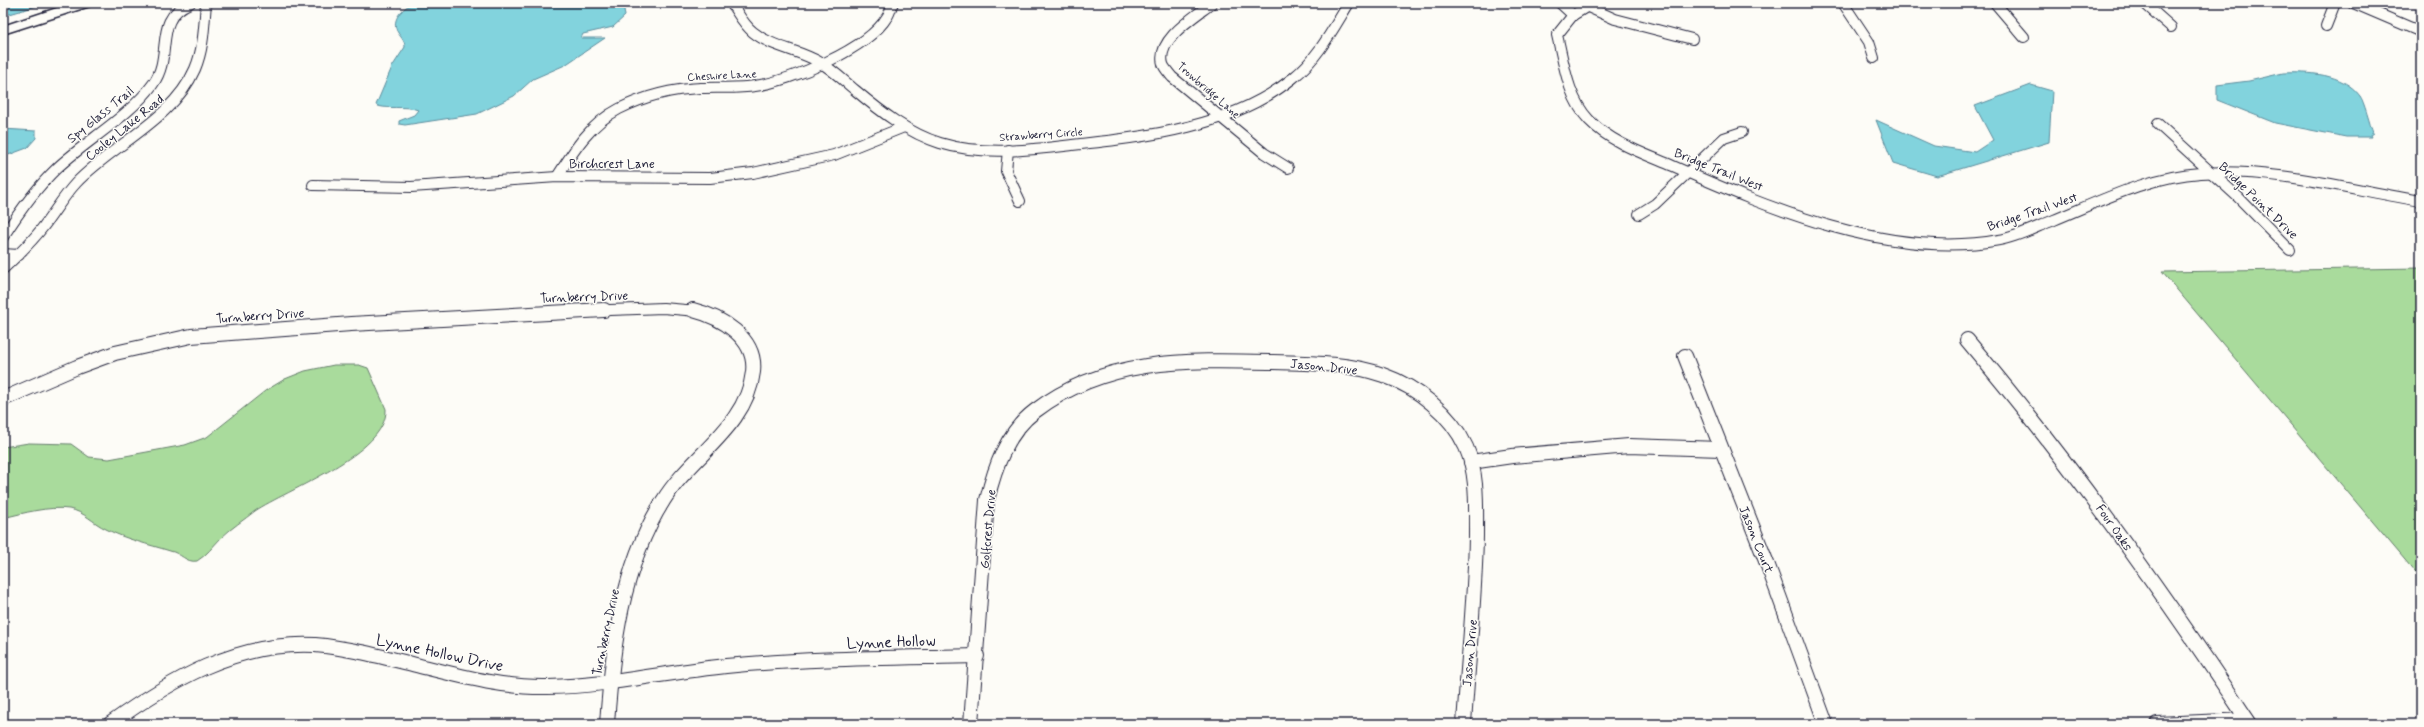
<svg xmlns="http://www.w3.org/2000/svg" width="2424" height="727" font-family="Mynerve,sans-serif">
  <rect width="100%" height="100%" fill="#fdfcf7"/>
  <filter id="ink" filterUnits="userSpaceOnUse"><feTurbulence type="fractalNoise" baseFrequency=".025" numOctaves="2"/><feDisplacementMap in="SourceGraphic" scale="8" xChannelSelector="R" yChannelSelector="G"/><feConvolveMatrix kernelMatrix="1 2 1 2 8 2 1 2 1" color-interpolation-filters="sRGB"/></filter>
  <g filter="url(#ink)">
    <!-- green -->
    <g fill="#a9db9c" stroke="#667e6c">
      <path d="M2421,268V579L2162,272Z"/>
      <path d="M334,365H359L368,368L386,409C388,453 286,490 255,511C244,520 231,528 221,538C213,546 207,555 197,561C186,563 181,553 170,551C148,544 127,540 106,529C93,523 85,512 69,509C48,506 24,513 3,518V447L29,443L71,444L89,457L109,459L185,445L207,437L265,391L285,379L305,371Z"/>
    </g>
    <!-- water -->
    <g fill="#82d3dd" stroke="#5c8c9c">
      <path d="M3,3H47L3,16Z"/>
      <path d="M413,3H623L625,16L613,27L583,34L581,38H605L565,65L533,79L514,96L477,114L405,125L399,124V121L414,115L418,110C407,105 383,110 376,105L392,67L405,47C405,40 400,37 397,31C391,19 403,8 413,3Z"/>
      <path d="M2283,73C2308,72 2343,73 2360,96C2364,101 2370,125 2373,133L2370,135L2371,137H2346L2275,123L2217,100V85L2249,81Z"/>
      <path d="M2031,85L2052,91L2049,142L1937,176L1893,163L1876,120L1934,146L1975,152L1993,140L1975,106Z"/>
      <path d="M3,129L36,131V138L27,148L3,157Z"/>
    </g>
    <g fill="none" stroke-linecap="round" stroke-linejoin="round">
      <defs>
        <g id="street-far1">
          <path d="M731,3C738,13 743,24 753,32C773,48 800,50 821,63C833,70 844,81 855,90C880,111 908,133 940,143C982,156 1029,150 1072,145C1147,137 1233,127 1293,78C1318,58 1333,29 1349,3"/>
          <path d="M1212,3C1196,16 1156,39 1163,64C1164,68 1169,73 1172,77L1264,153L1288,168"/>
          <path d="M1560,3L1573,15"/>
          <path d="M1593,3L1573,15L1557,35C1564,64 1568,98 1589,120C1611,143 1645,154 1673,166C1770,209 1892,260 1999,240C2018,237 2036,227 2054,220C2100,201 2150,176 2201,173C2274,168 2349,189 2421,201"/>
          <path d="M1843,3L1869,42L1874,58"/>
          <path d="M1995,3L2024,37"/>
          <path d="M2144,3L2171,27"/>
          <path d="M2353,3L2421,32"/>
          <path d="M1588,7L1615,19L1692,39"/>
          <path d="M2326,26L2335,3"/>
          <path d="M2158,124L2238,197L2290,250"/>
          <path d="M1008,150L1006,171L1020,201"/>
          <path d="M557,177C574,150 590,124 619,109C645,96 673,89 701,88C719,87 737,89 755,86C791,81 868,49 887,17C890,13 891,7 893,3"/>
          <path d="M313,185L411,187L557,177L710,178L753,173L834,155L904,127"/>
          <path d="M1639,214L1655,204L1724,138L1742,132"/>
          <path d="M3,237C19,212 36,188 57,168C87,140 130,116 153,84C174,55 152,19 190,3"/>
          <path d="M3,254L19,255"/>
          <path d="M3,269C17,256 31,243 43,227C54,213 63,197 76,183C113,144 173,120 195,69C204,48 204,25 206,3"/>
          <path d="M584,311L663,308L697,311"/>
        </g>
        <g id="street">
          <path d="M1967,340C2070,462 2162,591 2250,724"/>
          <path d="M1685,356L1768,566L1826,724"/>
          <path d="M3,399L77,367L115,353L191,336L351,324L604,310"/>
          <path d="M1471,462L1512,456L1629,446L1721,449"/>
          <path d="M110,724C171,680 237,641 315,645C349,648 383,657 416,665C460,676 503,688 548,687C608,686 667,672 726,666C810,658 893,658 977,656"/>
          <path d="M607,724C612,649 622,566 663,501C690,456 747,427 753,372C757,338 721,317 693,310"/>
          <path d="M971,724L987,500C995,467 1007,432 1035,411C1105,357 1189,360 1273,362C1310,363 1349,363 1383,375C1417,387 1451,414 1466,447C1478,474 1476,506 1476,536C1475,598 1468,661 1464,724"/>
          <path d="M2157,724L2247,720"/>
        </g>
        <path id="secondary" d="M72,3H91L90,6L3,34V26Z"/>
      </defs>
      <!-- street-far1 casing -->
      <use href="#street-far1" stroke="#22223b" stroke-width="12"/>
      <!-- street casing -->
      <use href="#street" stroke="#22223b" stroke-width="16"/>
      <!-- secondary casing -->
      <use href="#secondary" stroke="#22223b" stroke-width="3"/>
      <!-- street-far1 -->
      <use href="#street-far1" stroke="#fdfcf7" stroke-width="10"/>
      <!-- street -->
      <use href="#street" stroke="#fdfcf7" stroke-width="14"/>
      <!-- secondary -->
      <use href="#secondary" fill="#fdfcf7" fill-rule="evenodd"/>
    </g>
  </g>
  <g text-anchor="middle" stroke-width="3" stroke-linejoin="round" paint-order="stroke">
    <!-- far-street labels -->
    <g font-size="11" fill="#22223b" stroke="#fdfcf7">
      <text transform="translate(722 75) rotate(-3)" y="4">Cheshire Lane</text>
      <text transform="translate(1209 90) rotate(41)" y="4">Trowbridge Lane</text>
      <text transform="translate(1041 134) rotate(-4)" y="4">Strawberry Circle</text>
    </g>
    <!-- street labels -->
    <g font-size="13" fill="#22223b" stroke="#fdfcf7">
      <text transform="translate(100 114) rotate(-39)" y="5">Spy Glass Trail</text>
      <text transform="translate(124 127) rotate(-39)" y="5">Cooley Lake Road</text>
      <text x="612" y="168">Birchcrest Lane</text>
      <text transform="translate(1719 169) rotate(22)" y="5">Bridge Trail West</text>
      <text transform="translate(2259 200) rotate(44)" y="5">Bridge Point Drive</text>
      <text transform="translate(2032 211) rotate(-19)" y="5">Bridge Trail West</text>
      <text transform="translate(584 296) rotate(-2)" y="5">Turnberry Drive</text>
      <text transform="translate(260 315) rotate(-4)" y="5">Turnberry Drive</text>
      <text transform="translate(1324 366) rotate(6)" y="5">Jason Drive</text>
      <text transform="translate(2115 527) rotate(55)" y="5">Four Oaks</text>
      <text transform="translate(987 529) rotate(-85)" y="5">Golfcrest Drive</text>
      <text transform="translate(1757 539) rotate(68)" y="5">Jason Court</text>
      <text transform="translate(605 632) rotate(-78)" y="5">Turnberry Drive</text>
      <text transform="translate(1469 653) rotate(-85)" y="5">Jason Drive</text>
    </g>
    <!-- near-street labels -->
    <g font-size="16" fill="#22223b" stroke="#fdfcf7">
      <text transform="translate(891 641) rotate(-2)" y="6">Lynne Hollow</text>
      <text transform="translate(440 652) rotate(12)" y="6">Lynne Hollow Drive</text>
    </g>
  </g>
  <!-- margin -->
  <rect width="2424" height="727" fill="none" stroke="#fdfcf7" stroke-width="16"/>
  <rect x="8" y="8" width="2408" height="711" fill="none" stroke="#22223b" stroke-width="1.5" filter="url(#ink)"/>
</svg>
